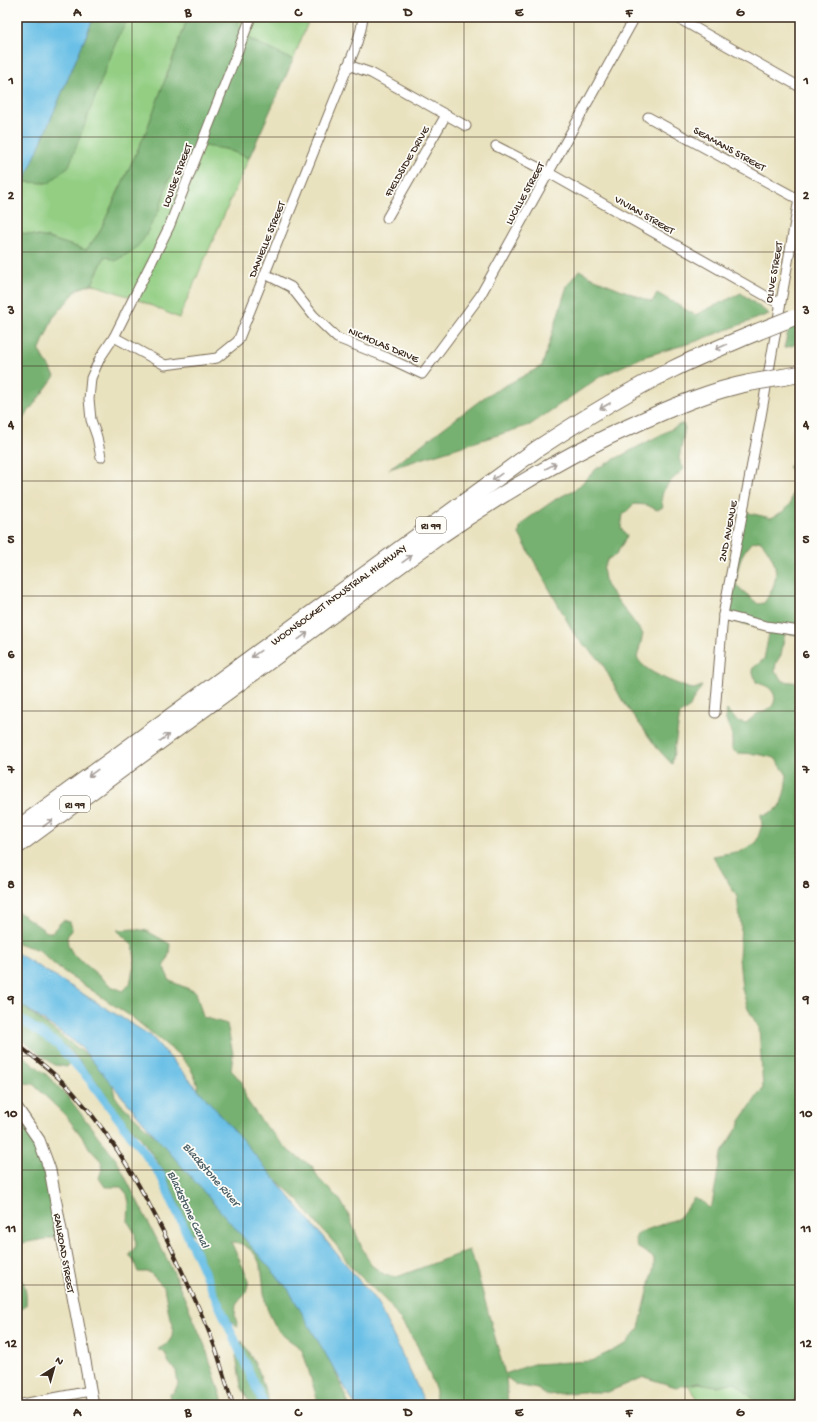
<svg xmlns="http://www.w3.org/2000/svg" width="817" height="1422" font-family="'Gochi Hand',sans-serif">
  <rect width="100%" height="100%" fill="#fdfcf7"/>
  <filter id="ink" filterUnits="userSpaceOnUse"><feTurbulence type="fractalNoise" baseFrequency=".025" numOctaves="2"/><feDisplacementMap in="SourceGraphic" scale="8" xChannelSelector="R" yChannelSelector="G"/><feConvolveMatrix kernelMatrix="1 2 1 2 8 2 1 2 1" color-interpolation-filters="sRGB"/></filter>
  <filter id="wash" filterUnits="userSpaceOnUse"><feTurbulence type="fractalNoise" baseFrequency=".012" numOctaves="4" result="noise"/><feDisplacementMap in="SourceGraphic" scale="16" xChannelSelector="R" yChannelSelector="G"/><feGaussianBlur stdDeviation="0.9" result="paint"/><feColorMatrix in="noise" values="0 0 0 0 0 0 0 0 0 0 0 0 0 0 0 0 0 1.4 0 .05"/><feComposite in="paint" operator="in"/></filter>
  <g filter="url(#wash)">
    <rect width="100%" height="100%" fill="#e9e2bf"/>
    <!-- green -->
    <g fill="#93ce83" stroke="#677c50">
      <path d="M129,17H188L146,132L99,233L86,250L48,238L17,232V199L24,182L49,183L116,42Z"/>
      <path d="M240,17H310L293,60L245,37L237,26Z"/>
      <path d="M198,145L226,149L249,158L179,318L139,300L92,284L105,256L160,208L168,181Z"/>
      <path d="M735,1382L760,1405H700L696,1396L688,1385L698,1383L717,1386Z"/>
    </g>
    <!-- forest -->
    <g fill="#76b171" stroke="#586e48" fill-rule="evenodd">
      <path d="M94,17H129L116,42L69,166L49,183L24,182Z"/>
      <path d="M188,17H240L238,26L245,37L293,60L249,158L226,149L198,145L184,160L168,181L160,208L143,240L134,250L115,261L105,256L92,284L78,289L53,318L39,351L55,376L20,423L17,434V232L48,238L86,250L99,233L146,132Z"/>
      <path d="M579,270L595,279L652,302L657,293L695,315L741,293L769,314L694,342L643,357L601,376L530,425L389,469L486,396L542,366L567,286Z"/>
      <path d="M800,324V343L784,348L789,328Z"/>
      <path d="M681,424H683L685,428L679,459L684,469C673,480 657,489 663,507L657,510L647,505L634,504L623,515L621,528L627,536L616,555L608,559L603,568L606,585L643,634L637,658C647,674 672,681 688,688L694,689L702,686L693,700L690,707L680,714L672,764L657,748L622,700L601,661L576,637L519,534L520,527L526,520L556,499L576,489L596,469Z"/>
      <path d="M800,453V635L785,633L781,655L776,663L775,671L783,681L800,683V693L798,694L795,709L800,725V1397L798,1405H760L735,1382L717,1386L698,1383L676,1387L644,1377L608,1392H581L546,1395L537,1389L517,1385L506,1377L508,1405H435L436,1392L432,1380L417,1345L403,1324L389,1304L350,1266L336,1245L311,1217L299,1201L260,1165L202,1101L196,1080L190,1067L179,1055L133,1018L57,967L39,950L17,943V911L47,932H52L63,920L70,922L72,928L67,937L68,945L73,954L111,986L123,991L130,984L135,960L133,946L117,930L135,929L147,931L170,944L169,954L164,968L170,981L196,992L203,1017L227,1024L233,1054L231,1070L242,1082L246,1099L262,1122L290,1152L313,1167L318,1178L340,1200L348,1214L362,1248L371,1265L385,1275L397,1277L469,1250L476,1268L505,1374L533,1364L591,1361L626,1344L639,1328L654,1267V1258L637,1247L635,1239L638,1233L679,1218L694,1198L703,1202L709,1208L712,1205L721,1154L740,1124V1121L763,1088L759,1028L748,1009L742,989L739,958L741,926L737,897L713,856L741,851L756,843L762,825L761,814L766,815L780,807L785,790L787,775L775,758L757,754L737,753L732,749V734L725,718L727,710L737,721L746,723L758,713C772,713 782,697 768,687C765,685 760,684 756,682L752,669L764,659L770,629L726,620L740,511L771,518L784,511L790,504L796,479L793,471L788,467L792,464ZM761,541C779,563 781,579 764,603L758,604L736,585C738,567 739,555 752,542Z"/>
      <path d="M17,1002L101,1066L111,1079L115,1096L120,1103L183,1163L249,1223L325,1339L335,1371L349,1405H319L303,1352C297,1343 286,1340 280,1332C275,1327 272,1319 269,1313C259,1293 269,1262 248,1248C242,1244 238,1242 231,1242L249,1280L246,1292L236,1305L235,1316L238,1327L221,1312L199,1256L196,1234L185,1232V1219L163,1170L141,1138L121,1117L96,1081L69,1049L17,1012Z"/>
      <path d="M17,1019L61,1051L70,1063L67,1067L54,1065L17,1036Z"/>
      <path d="M17,1051L46,1074L68,1097L117,1161L173,1271L205,1346L224,1405H169L171,1402L169,1395L174,1392L178,1385L176,1371L169,1363L165,1353L158,1349L167,1344L172,1337L173,1324L169,1314L164,1287L149,1272H138L133,1259L129,1255L136,1246L135,1233L128,1222L129,1203L127,1194L121,1187H105L99,1178L102,1169L101,1161L89,1148L86,1142L66,1116L33,1084L17,1082Z"/>
      <path d="M17,1113C45,1148 50,1192 58,1234L56,1237L17,1244Z"/>
      <path d="M17,1274H20C25,1285 27,1293 26,1305L18,1312L17,1321Z"/>
      <path d="M242,1341L258,1369L270,1405H251L241,1386L236,1356Z"/>
    </g>
    <!-- water -->
    <g fill="#69bfe6" stroke="#527482">
      <path d="M22,17H94L17,199V26Z"/>
      <path d="M17,953L151,1036L240,1137L377,1302L426,1405H355L288,1289L151,1131L79,1045L17,1002Z"/>
    </g>
    <g fill="none" stroke-linecap="round" stroke-linejoin="round">
      <!-- canal -->
      <path stroke="#69bfe6" stroke-width="9" d="M17,1017L57,1044L89,1079L160,1174L264,1405"/>
    </g>
  </g>
  <g filter="url(#ink)">
    <g fill="none" stroke-linecap="round" stroke-linejoin="round">
      <defs>
        <g id="minor">
          <path d="M676,17L800,87"/>
          <path d="M348,65L371,73L466,126"/>
          <path d="M648,117L800,200"/>
          <path d="M496,146L549,173L780,304"/>
          <path d="M387,218L446,115"/>
          <path d="M265,274L291,287L313,315L337,338L388,358L422,374L480,296L635,17"/>
          <path d="M114,337L165,365L217,358L238,341L356,46L361,29L363,17"/>
          <path d="M101,457L97,437L91,420L89,399L91,378L100,358L114,337L169,227L251,17"/>
          <path d="M723,615L766,626L800,631"/>
          <path d="M715,713L723,615L760,422L800,193"/>
          <path d="M17,1405L90,1391"/>
          <path d="M799,1405L800,1399"/>
        </g>
        <path id="tertiary" d="M17,1108L39,1140L50,1170L93,1405"/>
        <g id="motorway">
          <path d="M783,377L800,374"/>
          <path d="M17,829L537,449C581,420 626,392 673,369C701,355 729,344 757,332"/>
          <path d="M17,846L438,537C503,492 571,452 644,420C678,405 713,390 749,383"/>
        </g>
      </defs>
      <!-- minor casing -->
      <use href="#minor" stroke="#786a56" stroke-width="11"/>
      <!-- tertiary casing -->
      <use href="#tertiary" stroke="#786a56" stroke-width="13"/>
      <!-- motorway casing -->
      <use href="#motorway" stroke="#786a56" stroke-width="18"/>
      <!-- minor -->
      <use href="#minor" stroke="#fff" stroke-width="9"/>
      <!-- tertiary -->
      <use href="#tertiary" stroke="#fff" stroke-width="11"/>
      <!-- motorway -->
      <use href="#motorway" stroke="#fff" stroke-width="16"/>
      <defs>
        <path id="rail" d="M17,1044C36,1059 56,1074 72,1091C119,1143 152,1206 181,1269C194,1298 208,1326 218,1356C223,1372 228,1389 233,1405"/>
      </defs>
      <!-- rail casing -->
      <use href="#rail" stroke="#3b2a1e" stroke-width="4"/>
      <!-- rail -->
      <use href="#rail" stroke="#fdfcf7" stroke-width="2.5" stroke-dasharray="8" stroke-linecap="butt"/>
      <defs>
        <g id="motorway-bridge">
          <path d="M757,332L792,318"/>
          <path d="M749,383L783,377"/>
        </g>
      </defs>
      <!-- motorway-bridge casing -->
      <use href="#motorway-bridge" stroke="#786a56" stroke-width="18" stroke-linecap="butt"/>
      <!-- motorway-bridge -->
      <use href="#motorway-bridge" stroke="#fff" stroke-width="16"/>
    </g>
    <!-- one-way arrows -->
    <defs><path id="oneway-shaft" d="M-6 0H5M1.5-3L5.5 0L1.5 3" fill="none" stroke-width="1.6" stroke-linecap="round" stroke-linejoin="round"/></defs>
    <g stroke="#a79f9a">
      <use href="#oneway-shaft" transform="translate(721 347) rotate(156)"/>
      <use href="#oneway-shaft" transform="translate(605 406) rotate(150)"/>
      <use href="#oneway-shaft" transform="translate(551 466) rotate(-28)"/>
      <use href="#oneway-shaft" transform="translate(497 477) rotate(144)"/>
      <use href="#oneway-shaft" transform="translate(407 559) rotate(-36)"/>
      <use href="#oneway-shaft" transform="translate(303 636) rotate(-36)"/>
      <use href="#oneway-shaft" transform="translate(256 654) rotate(144)"/>
      <use href="#oneway-shaft" transform="translate(164 738) rotate(-36)"/>
      <use href="#oneway-shaft" transform="translate(93 773) rotate(144)"/>
      <use href="#oneway-shaft" transform="translate(48 823) rotate(-36)"/>
    </g>
  </g>
  <!-- grid -->
  <path fill="none" stroke="#3b2a1e" stroke-width="1" stroke-opacity="0.55" d="M132,17V1405M243,17V1405M353,17V1405M464,17V1405M574,17V1405M685,17V1405M17,137H800M17,252H800M17,366H800M17,481H800M17,596H800M17,711H800M17,826H800M17,941H800M17,1056H800M17,1170H800M17,1285H800"/>
  <g text-anchor="middle" stroke-width="3.5" stroke-linejoin="round" paint-order="stroke">
    <!-- shield labels -->
    <g fill="#fdfcf7" stroke="#75695f" stroke-width="1">
      <rect x="416" y="517" width="30" height="16" rx="3"/>
      <rect x="60" y="796" width="30" height="16" rx="3"/>
    </g>
    <g font-size="10" font-weight="bold" fill="#3b2a1e">
      <text x="431" y="529">RI 99</text>
      <text x="75" y="808">RI 99</text>
    </g>
    <!-- street labels -->
    <g font-size="11" fill="#3b2a1e" stroke="#fdfcf7">
      <text transform="translate(730 148) rotate(29)" y="4">SEAMANS STREET</text>
      <text transform="translate(406 161) rotate(-60)" y="4">FIELDSIDE DRIVE</text>
      <text transform="translate(176 175) rotate(-69)" y="4">LOUISE STREET</text>
      <text transform="translate(524 193) rotate(-61)" y="4">LUCILLE STREET</text>
      <text transform="translate(645 214) rotate(30)" y="4">VIVIAN STREET</text>
      <text transform="translate(266 239) rotate(-68)" y="4">DANIELLE STREET</text>
      <text transform="translate(773 272) rotate(-80)" y="4">OLIVE STREET</text>
      <text transform="translate(384 344) rotate(23)" y="4">NICHOLAS DRIVE</text>
      <text transform="translate(727 531) rotate(-79)" y="4">2ND AVENUE</text>
      <text transform="translate(338 594) rotate(-36)" y="4">WOONSOCKET INDUSTRIAL HIGHWAY</text>
      <text transform="translate(65 1253) rotate(80)" y="4">RAILROAD STREET</text>
    </g>
    <!-- water labels -->
    <g font-size="12" font-style="italic" fill="#4b5e64" stroke="#fdfcf7">
      <text transform="translate(212 1174) rotate(49)" y="4">Blackstone River</text>
      <text transform="translate(189 1209) rotate(65)" y="4">Blackstone Canal</text>
    </g>
  </g>
  <!-- margin -->
  <rect width="817" height="1422" fill="none" stroke="#fdfcf7" stroke-width="44"/>
  <!-- north arrow -->
  <g transform="translate(54 1368) rotate(37)" stroke="#fdfcf7" stroke-width="3" paint-order="stroke">
  <path d="M0-3L7 15L0 10L-7 15Z" fill="#3b2a1e"/>
  <text y="-6" font-size="11" font-weight="bold" text-anchor="middle" fill="#3b2a1e">N</text>
  </g>
  <rect x="22" y="22" width="773" height="1378" fill="none" stroke="#3b2a1e" stroke-width="1.5"/>
  <g font-size="13" text-anchor="middle" font-weight="bold" fill="#3b2a1e">
    <text x="77" y="16">A</text>
    <text x="188" y="16">B</text>
    <text x="298" y="16">C</text>
    <text x="408" y="16">D</text>
    <text x="519" y="16">E</text>
    <text x="629" y="16">F</text>
    <text x="740" y="16">G</text>
    <text x="11" y="84">1</text>
    <text x="806" y="84">1</text>
    <text x="11" y="199">2</text>
    <text x="806" y="199">2</text>
    <text x="11" y="314">3</text>
    <text x="806" y="314">3</text>
    <text x="11" y="428">4</text>
    <text x="806" y="428">4</text>
    <text x="11" y="543">5</text>
    <text x="806" y="543">5</text>
    <text x="11" y="658">6</text>
    <text x="806" y="658">6</text>
    <text x="11" y="773">7</text>
    <text x="806" y="773">7</text>
    <text x="11" y="888">8</text>
    <text x="806" y="888">8</text>
    <text x="11" y="1003">9</text>
    <text x="806" y="1003">9</text>
    <text x="11" y="1117">10</text>
    <text x="806" y="1117">10</text>
    <text x="11" y="1232">11</text>
    <text x="806" y="1232">11</text>
    <text x="11" y="1347">12</text>
    <text x="806" y="1347">12</text>
    <text x="77" y="1416">A</text>
    <text x="188" y="1416">B</text>
    <text x="298" y="1416">C</text>
    <text x="408" y="1416">D</text>
    <text x="519" y="1416">E</text>
    <text x="629" y="1416">F</text>
    <text x="740" y="1416">G</text>
  </g>
</svg>
